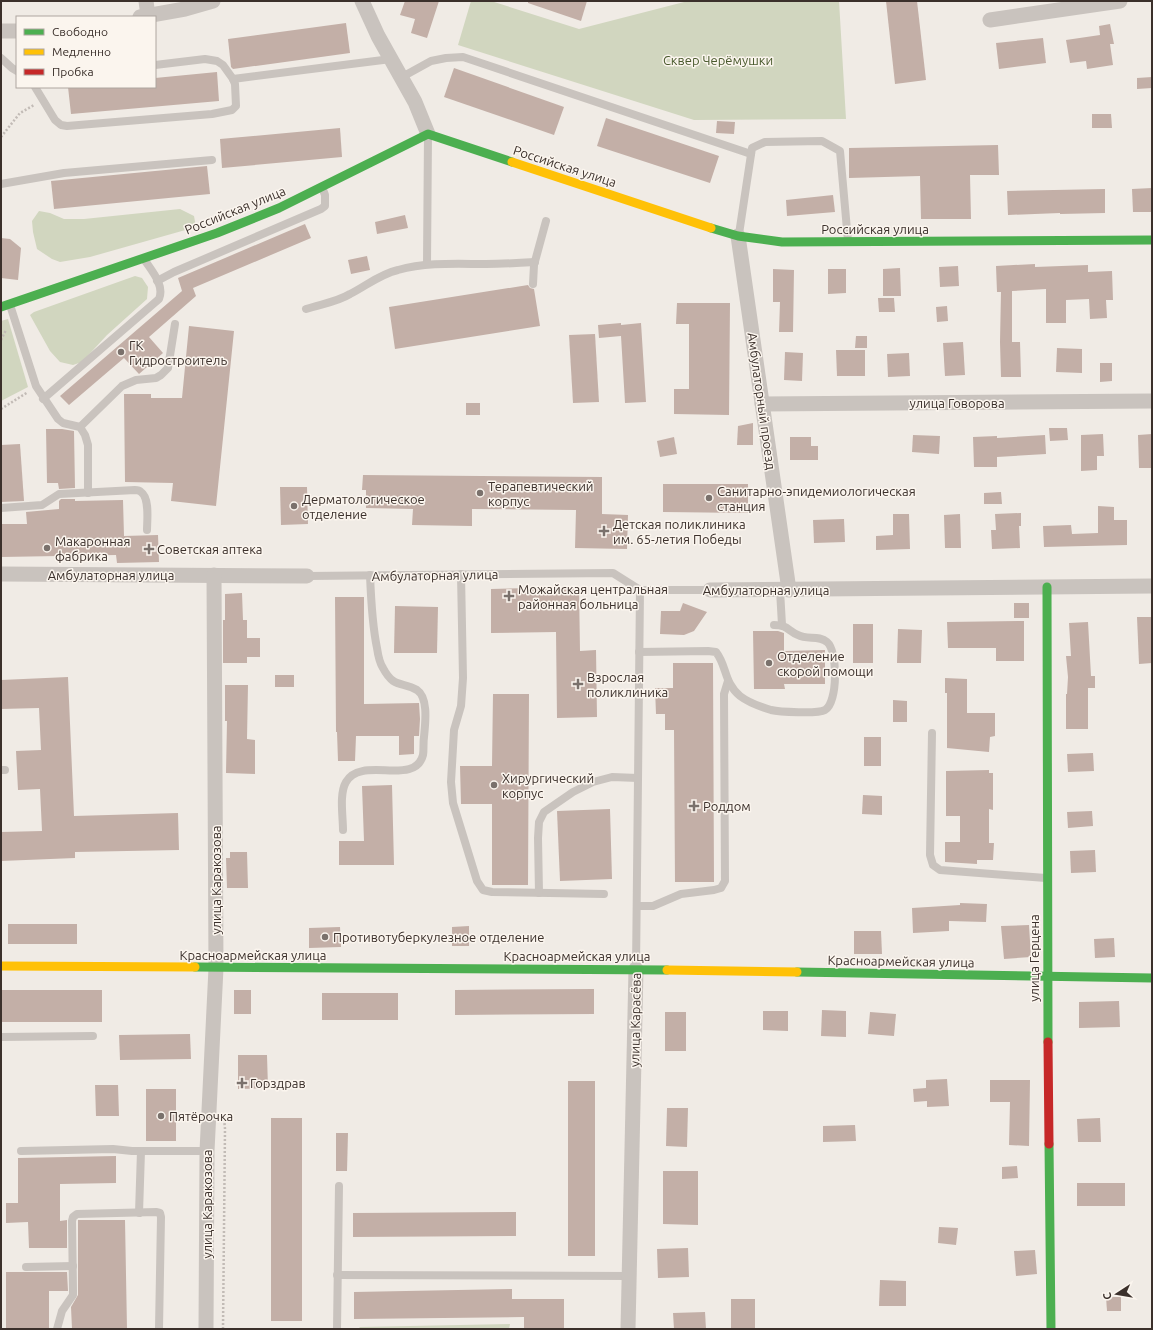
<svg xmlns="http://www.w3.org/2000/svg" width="1153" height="1330" font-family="Ubuntu,sans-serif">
  <rect width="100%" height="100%" fill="#f0ebe5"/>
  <!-- green -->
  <g fill="#d1d6bf">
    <path d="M471,1H491L579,29L688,1H839L846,119L694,120L458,45Z"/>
    <path d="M180,209L194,216L196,227L90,257L60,262L52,259L37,249L33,232L32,221L39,211L50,213L64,219H84Z"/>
    <path d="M135,276L142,278L148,287L147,299L107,335L82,362L73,365L60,362L50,351L30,315L34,312Z"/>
    <path d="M8,319L28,387L1,401V321Z"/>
    <path d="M510,1324L509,1329H358L360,1327Z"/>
  </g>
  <!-- building -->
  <g fill="#c3afa7">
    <path d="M405,1H439L427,38L411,33L415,19L400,15Z"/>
    <path d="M528,1H587L581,21L528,3Z"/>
    <path d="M886,1H917L926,80L895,84Z"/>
    <path d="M346,23L350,53L233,69L231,67L228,39Z"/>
    <path d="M1110,24L1114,44H1110L1113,65L1087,69L1086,61L1070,63L1066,40L1100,35L1099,26Z"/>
    <path d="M1043,38L1046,63L999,69L996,43Z"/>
    <path d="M454,68L564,107L554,135L444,97Z"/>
    <path d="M217,72L219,101L71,114L68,87H155V78Z"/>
    <path d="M1152,77V88L1137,89V78Z"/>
    <path d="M1092,114H1111L1112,128H1092Z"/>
    <path d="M606,118L719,156L710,183L597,146Z"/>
    <path d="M717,121L735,122L734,134L716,133Z"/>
    <path d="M340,128L342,157L222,168L220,139Z"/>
    <path d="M998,145L999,175H970L971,219H921L920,176L849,178V148Z"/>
    <path d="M207,166L210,194L54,209L51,181Z"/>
    <path d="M1152,188V212H1133L1132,189Z"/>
    <path d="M1105,189V213L1060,214V213L1008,215L1007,191Z"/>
    <path d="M833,195L835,212L787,216L786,200Z"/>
    <path d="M405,215L408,228L377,234L375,222Z"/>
    <path d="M305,224L311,238L193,288L196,296L149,337L163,353L139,374L124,358L69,405L60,396L182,291L178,278Z"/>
    <path d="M1,238L10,239L21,248L18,280L1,278Z"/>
    <path d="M367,256L370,270L351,274L348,260Z"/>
    <path d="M1035,264V267L1088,265V272L1112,271L1113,300H1106L1107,318L1090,319L1089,299L1066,300V323H1046V289L1012,291V342H1020L1021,377H1001L1000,342L1001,292H997L996,266Z"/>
    <path d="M958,266L959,286L940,287L939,267Z"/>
    <path d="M900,268L901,296H883V269Z"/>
    <path d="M773,269L794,270L793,332H779L780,302H773Z"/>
    <path d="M828,269H846V293L828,294Z"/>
    <path d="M528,285L530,288L534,289L540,326L395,349L389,307Z"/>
    <path d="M878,298H894L895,312H879Z"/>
    <path d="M677,303H730L729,415L674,414V389H689V324H676Z"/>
    <path d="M947,306L948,321L937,322L936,307Z"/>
    <path d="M621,323V325L641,323L646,402L625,403L621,336L599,338L598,325Z"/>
    <path d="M189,326L234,331L216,506L171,501L173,483L125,482L124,394H151V398H182Z"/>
    <path d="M595,334L599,402L573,403L569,335Z"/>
    <path d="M856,336H867V348H855Z"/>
    <path d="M963,342L965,375L945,376L943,343Z"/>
    <path d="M1057,348L1082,349V373L1056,372Z"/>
    <path d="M836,350H865V376H837Z"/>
    <path d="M785,352L803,353L802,381L784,380Z"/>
    <path d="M909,353L910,376L888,377L887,354Z"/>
    <path d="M1100,363H1112V381L1100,382Z"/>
    <rect x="466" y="403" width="14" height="12"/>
    <path d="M753,423V445H737L738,426Z"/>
    <path d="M1049,428H1067L1068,440L1050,441Z"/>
    <path d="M46,429H62L74,431L75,488L59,489L58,483H47Z"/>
    <path d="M1103,434L1104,456H1097V470L1081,471V435Z"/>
    <path d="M1152,434V468H1139L1138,435Z"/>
    <path d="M913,435L940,436L939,454L912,452Z"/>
    <path d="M1045,435L1046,454L997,457V467H974L973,437L997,436V438Z"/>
    <path d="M674,437L677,454L660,457L657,441Z"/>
    <path d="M790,437H811V446H818V460H790Z"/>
    <path d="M20,444L24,501L1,502V445Z"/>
    <path d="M363,475L602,477V514L628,515L627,549L575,548L576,510L472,509V526L412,525L413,509L366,508V490H362Z"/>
    <path d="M663,484H748V513L663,512Z"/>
    <path d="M280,487H307L308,524L281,525Z"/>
    <path d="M1001,492L1002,504H984V493Z"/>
    <path d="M61,499H75V501L123,500L124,536L158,535L159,562L117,563L116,555L1,557V524H27L26,512L59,509V501Z"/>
    <path d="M1098,506L1114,507V520H1127V545L1044,547L1043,526L1071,525L1072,534L1098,533Z"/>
    <path d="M1021,513V526H1019L1020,548L992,549L991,530H996L995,514Z"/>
    <path d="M893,514H909L910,549L876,550V536L893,535Z"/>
    <path d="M960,514L961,548H945L944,515Z"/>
    <path d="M844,519L845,542L814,543L813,520Z"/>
    <path d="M579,587L580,651L596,650L597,717L557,718L556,632L491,633V589Z"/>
    <path d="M242,593L243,620H247V638H260V657H247V663H223V620H225V594Z"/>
    <path d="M335,597H364V704L419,703L420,719L419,736H414V754L399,755V736H356L355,761H338L337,732H336Z"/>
    <path d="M683,603L707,612L694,631L684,635L660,634L661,611H680Z"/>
    <rect x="1014" y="603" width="15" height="15"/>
    <path d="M395,606L438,607L437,653H394Z"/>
    <path d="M1137,617H1152V663L1139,664Z"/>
    <path d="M1024,621V661H996V648H948L947,622Z"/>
    <path d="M1088,622L1091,676H1095V688H1088V729H1066V694H1067L1068,677L1066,656H1071L1069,623Z"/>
    <rect x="853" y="624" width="20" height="39"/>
    <path d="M898,629L922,630L921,663H897Z"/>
    <path d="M753,631H778L784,633V651L825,650V684H784L785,689H754Z"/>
    <path d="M673,663H713L714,882H675L674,730H665V714H656L655,688H673Z"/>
    <rect x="275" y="675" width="19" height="12"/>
    <path d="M68,677L74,816L178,813L179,850L75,852V858L1,861V832L42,831L40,789L18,790L16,751L41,750L39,708L1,709V680Z"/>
    <path d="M945,678L967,679V713H995V736L990,737L989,752L947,748V693H945Z"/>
    <path d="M225,685H248L247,739L255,740V774L226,773L227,721H225Z"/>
    <path d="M493,694H529L528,885H492V804H461L460,766H492Z"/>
    <path d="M893,700L907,701V722H893Z"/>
    <rect x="864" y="737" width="17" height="29"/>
    <path d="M1093,753L1094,771L1068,772L1067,754Z"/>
    <path d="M989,770V773H993V810L989,809V843H994L993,860H977V864L945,862V842H960V816H946V771Z"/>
    <path d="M392,785L394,865H339V841H364L362,786Z"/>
    <path d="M863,795L882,796V815L862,814Z"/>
    <path d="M610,809L612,879L560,881L557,811Z"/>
    <path d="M1092,811L1093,826L1068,828L1067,812Z"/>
    <path d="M1095,850L1096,872L1071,873L1070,851Z"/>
    <path d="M230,852H247L248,888H227L226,858H230Z"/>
    <path d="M960,903L987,904L986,922L949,921V931L913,933L912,908L960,905Z"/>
    <rect x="8" y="924" width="69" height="20"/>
    <path d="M1029,925L1031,957L1004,959L1001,926Z"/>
    <path d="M469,926V946H452V927Z"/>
    <path d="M340,927L341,947L309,948V928Z"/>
    <path d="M854,931H881L882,954H854Z"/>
    <path d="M1114,938L1115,957L1095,958L1094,939Z"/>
    <path d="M594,989V1014L455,1015V990Z"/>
    <rect x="1" y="990" width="101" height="32"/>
    <rect x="234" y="990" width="17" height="24"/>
    <rect x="322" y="993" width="76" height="27"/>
    <path d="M1119,1001L1120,1027L1079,1028V1002Z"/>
    <path d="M822,1010L846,1011V1037L821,1036Z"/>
    <path d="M763,1011H788V1031L763,1030Z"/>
    <rect x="665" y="1012" width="21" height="39"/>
    <path d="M870,1012L896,1014L894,1036L868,1034Z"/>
    <path d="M190,1034L191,1059L120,1060L119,1035Z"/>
    <path d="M238,1055H267L268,1088L238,1089Z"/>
    <path d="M947,1079L949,1106L927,1107V1101L914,1102L913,1089L926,1088V1080Z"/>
    <path d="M990,1080H1030L1029,1146L1009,1145L1010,1102H990Z"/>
    <rect x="568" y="1081" width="27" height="175"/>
    <path d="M95,1085H118L119,1116H96Z"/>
    <rect x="146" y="1089" width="30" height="52"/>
    <path d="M667,1108H688L687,1147L666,1146Z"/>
    <rect x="271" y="1118" width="31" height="203"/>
    <path d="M1100,1118L1101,1142H1078L1077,1119Z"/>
    <path d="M855,1125L856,1141L823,1142V1126Z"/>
    <path d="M336,1133H348L347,1171H336Z"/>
    <path d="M116,1156V1183L60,1184V1221L67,1220V1248H29L28,1222L6,1223V1203H18V1158Z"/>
    <path d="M1017,1166L1018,1178L1002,1179V1167Z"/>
    <path d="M663,1171H698V1225L663,1224Z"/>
    <rect x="1077" y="1183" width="48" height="23"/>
    <path d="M516,1212V1236L353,1237V1213Z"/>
    <path d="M78,1220H125L127,1329H72L71,1307L78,1295Z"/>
    <path d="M939,1227L958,1228L956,1245L938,1243Z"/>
    <path d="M688,1248L689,1277L658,1278L657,1249Z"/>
    <path d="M1035,1250L1037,1274L1016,1276L1014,1251Z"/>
    <path d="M6,1272H67L68,1291H49V1329H6Z"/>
    <path d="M880,1280L906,1281V1306H879Z"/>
    <path d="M512,1289V1299H564V1329H524V1317L354,1319V1292Z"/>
    <path d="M1106,1297H1121V1311H1107Z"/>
    <rect x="731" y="1299" width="24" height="30"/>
    <path d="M705,1312L706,1329H674L673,1313Z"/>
  </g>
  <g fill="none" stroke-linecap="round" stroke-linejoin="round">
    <!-- path -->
    <g stroke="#c2bbb6" stroke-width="2.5" stroke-dasharray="2 2" stroke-linecap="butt">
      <path d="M1,137L20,113L34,105"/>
      <path d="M1,340L6,330"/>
      <path d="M1,409L28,392"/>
      <path d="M223,1329L225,1129L224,1118"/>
    </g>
    <!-- lane -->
    <g stroke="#c9c3be" stroke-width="8">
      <path d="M1,58L12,68L17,71"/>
      <path d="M402,77L431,61L446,58L463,57L751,154"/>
      <path d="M233,79L391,59"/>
      <path d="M35,87L55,120L61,125L67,126L212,114L232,110L236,106L235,84L233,79L223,65L217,61L205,59L155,65"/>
      <path d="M1,184L64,173L212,160"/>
      <path d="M739,234L752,148L765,142L822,141L840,151L848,241"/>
      <path d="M427,264L428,135"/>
      <path d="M157,281L174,272L321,209L325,206V195L322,187"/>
      <path d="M533,284L534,265L546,221"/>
      <path d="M10,305L36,386L58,419L63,423L80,427L85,435L88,445V493"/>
      <path d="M306,309C321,304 337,302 350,294C366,286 380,274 398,270C427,262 457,264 486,264C503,264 519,263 535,262"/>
      <path d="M43,399L159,299C165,285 151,270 144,259"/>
      <path d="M80,427L122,386L136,380L156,378L161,375L168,368L175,324"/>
      <path d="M1,508L42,505L59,494L135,490C137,490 140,491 141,492C150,498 147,521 147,530"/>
      <path d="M461,574L463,678L461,706L454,730L451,782L453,803L477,881L483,890L492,892L604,894"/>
      <path d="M307,576L613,573L640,590H710"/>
      <path d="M780,590L782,625"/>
      <path d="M639,652L708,651L716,652C727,666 724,683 740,696C749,703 761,707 771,710C779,712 818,714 825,710C838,703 838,651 827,642C819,635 807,640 798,635C788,631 788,625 774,625"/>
      <path d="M932,733L930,855L933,865L940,870L1046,878"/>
      <path d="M1,770H5"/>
      <path d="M343,830C343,816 339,794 346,782C361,755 415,787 423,755C424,749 423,743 424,737C425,725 429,698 417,690C402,681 394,689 383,668C379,662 378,655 377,648C372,624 371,600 370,575"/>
      <path d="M539,893L538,838L539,822L544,812L573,792L593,782L612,777L638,778"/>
      <path d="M637,906H653L681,894L714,890L721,888L725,881L724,694L728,681"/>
      <path d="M636,969L640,590"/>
      <path d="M1,1037L93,1036"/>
      <path d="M21,1151L113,1149L132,1151H207"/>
      <path d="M139,1213L141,1151"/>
      <path d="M26,1267L73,1266"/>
      <path d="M337,1275L629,1276"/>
      <path d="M57,1329L62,1311L73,1295V1291L72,1221L73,1217L77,1214L156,1212L160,1213L161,1217L159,1329"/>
      <path d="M337,1329L339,1186"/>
    </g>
    <!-- street -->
    <g stroke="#c9c3be" stroke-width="15">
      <path d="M146,1L148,16"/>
      <path d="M362,1L378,36L415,102L428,134"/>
      <path d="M140,17L185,9L213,1"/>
      <path d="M990,20L1120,1"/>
      <path d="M1,31H17"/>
      <path d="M738,236L789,590"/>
      <path d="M762,404L1152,401"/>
      <path d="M1,574L307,576"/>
      <path d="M710,590L1152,586"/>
      <path d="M206,1329L207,1151L216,968L214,575"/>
      <path d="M628,1329L636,969"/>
    </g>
    <!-- fast -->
    <g stroke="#4caf50" stroke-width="9">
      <path d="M711,228L738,236L782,242L1152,240"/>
      <path d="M1,307L217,233L279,208L428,134L512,162"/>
      <path d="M1047,587L1048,1042"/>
      <path d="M195,967L667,970"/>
      <path d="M797,972L1152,978"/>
      <path d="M1049,1144L1051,1329"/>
    </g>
    <!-- slow -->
    <g stroke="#ffc107" stroke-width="9">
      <path d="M512,162L711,228"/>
      <path d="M1,966L195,967"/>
      <path d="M667,970L797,972"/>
    </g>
    <!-- jam -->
    <path stroke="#c62828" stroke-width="9" d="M1048,1042L1049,1144"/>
  </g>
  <!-- markers -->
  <g fill="#7a716c" stroke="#fbf5ee" stroke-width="1.5">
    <circle cx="121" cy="352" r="4"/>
    <circle cx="480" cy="493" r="4"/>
    <circle cx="709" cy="498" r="4"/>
    <circle cx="294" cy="506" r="4"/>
    <path d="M602 525h4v4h4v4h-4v4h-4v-4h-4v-4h4z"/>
    <circle cx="47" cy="548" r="4"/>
    <path d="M147 543h4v4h4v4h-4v4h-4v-4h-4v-4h4z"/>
    <path d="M507 590h4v4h4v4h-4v4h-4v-4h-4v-4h4z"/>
    <circle cx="769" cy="663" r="4"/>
    <path d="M576 678h4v4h4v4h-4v4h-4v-4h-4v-4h4z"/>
    <circle cx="494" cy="785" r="4"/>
    <path d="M692 800h4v4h4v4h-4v4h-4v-4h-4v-4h4z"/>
    <circle cx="325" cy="937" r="4"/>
    <path d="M240 1077h4v4h4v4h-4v4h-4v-4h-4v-4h4z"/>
    <circle cx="161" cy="1116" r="4"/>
  </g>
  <g text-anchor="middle" stroke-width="3" stroke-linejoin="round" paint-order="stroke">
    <!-- park labels -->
    <g font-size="13" fill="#4a5a2e" stroke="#fbf5ee">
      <text x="718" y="65">Сквер Черёмушки</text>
    </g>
    <!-- street labels -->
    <g font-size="13" fill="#3b302b" stroke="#fbf5ee">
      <text transform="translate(565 166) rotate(18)" y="5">Российская улица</text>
      <text transform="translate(235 210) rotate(-22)" y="5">Российская улица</text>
      <text x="875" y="234">Российская улица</text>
      <text transform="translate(762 401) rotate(82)" y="5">Амбулаторный проезд</text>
      <text x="957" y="408">улица Говорова</text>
      <text x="111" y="580">Амбулаторная улица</text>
      <text transform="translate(435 575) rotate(-1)" y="5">Амбулаторная улица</text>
      <text x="766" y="595">Амбулаторная улица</text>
      <text transform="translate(216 880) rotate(-90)" y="5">улица Каракозова</text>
      <text x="253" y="960">Красноармейская улица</text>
      <text x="577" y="961">Красноармейская улица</text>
      <text transform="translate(1034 958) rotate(-90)" y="5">улица Герцена</text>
      <text transform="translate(901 961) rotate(1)" y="5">Красноармейская улица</text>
      <text transform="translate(635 1020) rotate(-89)" y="5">улица Карасёва</text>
      <text transform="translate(207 1204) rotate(-90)" y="5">улица Каракозова</text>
    </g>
    <!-- poi labels -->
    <g font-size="13" fill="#3b302b" stroke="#fbf5ee" text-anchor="start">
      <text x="129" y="350">ГК<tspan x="129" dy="15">Гидростроитель</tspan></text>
      <text x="488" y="491">Терапевтический<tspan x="488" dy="15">корпус</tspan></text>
      <text x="717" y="496">Санитарно-эпидемиологическая<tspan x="717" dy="15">станция</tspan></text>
      <text x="302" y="504">Дерматологическое<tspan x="302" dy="15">отделение</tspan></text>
      <text x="613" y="529">Детская поликлиника<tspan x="613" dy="15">им. 65-летия Победы</tspan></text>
      <text x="55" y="546">Макаронная<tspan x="55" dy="15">фабрика</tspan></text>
      <text x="157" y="554">Советская аптека</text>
      <text x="518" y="594">Можайская центральная<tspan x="518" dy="15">районная больница</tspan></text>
      <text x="777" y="661">Отделение<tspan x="777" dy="15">скорой помощи</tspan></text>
      <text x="587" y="682">Взрослая<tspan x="587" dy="15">поликлиника</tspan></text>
      <text x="502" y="783">Хирургический<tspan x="502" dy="15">корпус</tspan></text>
      <text x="703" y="811">Роддом</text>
      <text x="333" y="942">Противотуберкулезное отделение</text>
      <text x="250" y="1088">Горздрав</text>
      <text x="169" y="1121">Пятёрочка</text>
    </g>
  </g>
  <!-- border -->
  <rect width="1153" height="1330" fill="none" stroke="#3b302b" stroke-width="4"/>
  <!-- legend -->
  <rect x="16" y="16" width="140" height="72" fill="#fbf5ee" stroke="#aea6a0"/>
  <rect x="24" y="29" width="20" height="6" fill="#4caf50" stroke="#aea6a0"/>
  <text x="52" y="36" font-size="12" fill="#3b302b">Свободно</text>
  <rect x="24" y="49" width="20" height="6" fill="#ffc107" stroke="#aea6a0"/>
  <text x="52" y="56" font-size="12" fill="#3b302b">Медленно</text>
  <rect x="24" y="69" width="20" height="6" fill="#c62828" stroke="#aea6a0"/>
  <text x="52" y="76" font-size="12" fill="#3b302b">Пробка</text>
  <!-- north arrow -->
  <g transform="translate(1117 1294) rotate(258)" stroke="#fbf5ee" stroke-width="3" paint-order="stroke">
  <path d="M0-3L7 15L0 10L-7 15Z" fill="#3b302b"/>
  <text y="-6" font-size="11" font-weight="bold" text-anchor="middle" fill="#3b302b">С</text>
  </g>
</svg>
